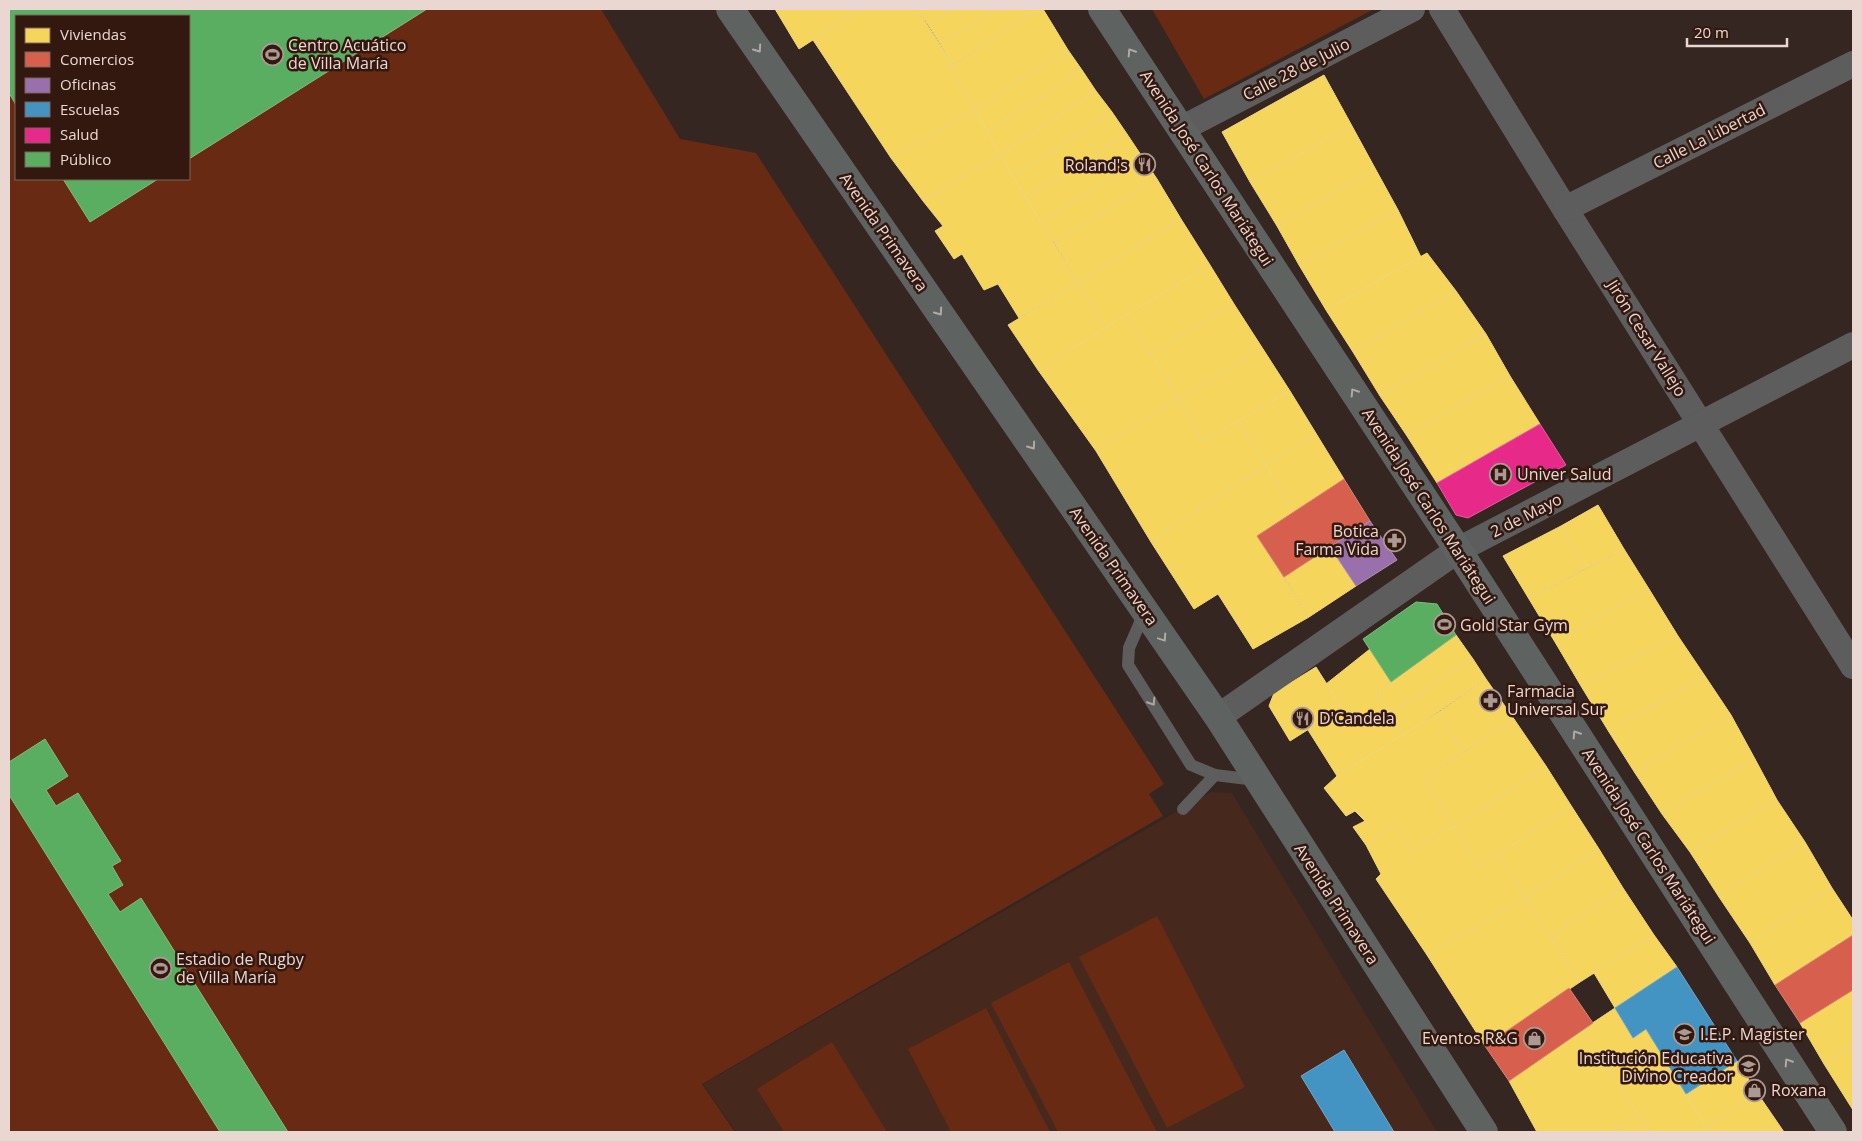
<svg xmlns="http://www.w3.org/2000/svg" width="1862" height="1141" font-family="'Open Sans',sans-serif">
  <rect width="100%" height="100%" fill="#352621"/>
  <!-- built -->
  <path fill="#46281d" d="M1211,792L1232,793L1437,1132H736L703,1084Z"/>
  <!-- green -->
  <g fill="#682a12" fill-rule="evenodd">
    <path d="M9,9H601L680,139L756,153L1164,784L1149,794L1163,816L702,1084L735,1132H9ZM16,16H189V179H16Z"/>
    <path d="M1152,9H1374L1204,99Z"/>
    <path d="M1157,916L1245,1087L1167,1128L1079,957Z"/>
    <path d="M1069,962L1157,1132H1058L991,1003Z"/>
    <path d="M986,1008L1050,1132H951L908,1049Z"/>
    <path d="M832,1042L887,1132H784L757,1089Z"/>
  </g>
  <!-- homes -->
  <g fill="#f6d55c" stroke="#f2d67f">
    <path d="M775,9H861L799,49Z"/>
    <path d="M861,9H917L953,65L949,68L976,110L891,158L813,40Z"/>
    <path d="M917,9H955L929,26Z"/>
    <path d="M955,9H996L941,45L929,26Z"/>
    <path d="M996,9H1037L953,65L941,45Z"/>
    <path d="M1037,9H1043L1068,50L976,110L949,68Z"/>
    <path d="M1068,50L1082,70L987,133L976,110Z"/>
    <path d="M1082,70L1096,91L1000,155L987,133Z"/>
    <path d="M1324,75L1352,126L1250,182L1222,132Z"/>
    <path d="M1096,91L1112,112L1013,177L1000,155Z"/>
    <path d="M976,110L1000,155L923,201L891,158Z"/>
    <path d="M1112,112L1127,134L1026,199L1013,177Z"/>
    <path d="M1352,126L1376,170L1277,226L1250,182Z"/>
    <path d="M1127,134L1143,158L1041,223L1026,199Z"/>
    <path d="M1000,155L1078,283L1019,318L998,284L984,290L962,254L954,259L935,231L943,226L923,201Z"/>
    <path d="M1143,158L1157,179L1055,244L1041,223Z"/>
    <path d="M1376,170L1398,210L1299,265L1277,226Z"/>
    <path d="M1157,179L1181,219L1078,283L1055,244Z"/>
    <path d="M1398,210L1421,257L1326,310L1299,265Z"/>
    <path d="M1181,219L1210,265L1106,328L1078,283Z"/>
    <path d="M1427,253L1456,291L1353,352L1326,310Z"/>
    <path d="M1210,265L1234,304L1151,355L1126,315Z"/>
    <path d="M1078,283L1106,328L1038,370L1008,325Z"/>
    <path d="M1456,291L1486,334L1380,396L1353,352Z"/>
    <path d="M1234,304L1263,349L1179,399L1151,355Z"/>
    <path d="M1126,315L1179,399L1096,451L1038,370Z"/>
    <path d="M1486,334L1510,376L1407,436L1380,396Z"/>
    <path d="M1263,349L1290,391L1203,442L1179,399Z"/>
    <path d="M1510,376L1540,424L1437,483L1407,436Z"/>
    <path d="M1290,391L1317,435L1266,465L1238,421Z"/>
    <path d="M1179,399L1203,442L1238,421L1266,465L1151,542L1096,451Z"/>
    <path d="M1317,435L1344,479L1294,512L1266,465Z"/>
    <path d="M1266,465L1294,512L1257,536L1309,617L1253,649L1218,594L1194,609L1151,542Z"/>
    <path d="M1598,505L1624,549L1585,569L1561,526Z"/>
    <path d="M1561,526L1585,569L1529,599L1503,556Z"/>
    <path d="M1330,547L1356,586L1309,617L1284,577Z"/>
    <path d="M1624,549L1649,589L1555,642L1529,599Z"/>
    <path d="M1649,589L1678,636L1581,686L1555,642Z"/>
    <path d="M1456,635L1473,659L1390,715L1376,693Z"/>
    <path d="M1678,636L1705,676L1609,732L1581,686Z"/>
    <path d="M1370,649L1391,682L1376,693L1404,735L1337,776L1308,730L1342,708L1326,684Z"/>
    <path d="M1473,659L1486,679L1404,735L1390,715Z"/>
    <path d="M1316,667L1342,708L1290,741L1269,706L1274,693Z"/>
    <path d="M1705,676L1731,715L1635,773L1609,732Z"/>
    <path d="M1486,679L1514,719L1464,752L1439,712Z"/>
    <path d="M1439,712L1464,752L1424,779L1455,827L1444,830L1414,851L1395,825L1366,845L1353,827L1365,821L1355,811L1346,816L1324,788L1337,776Z"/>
    <path d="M1731,715L1755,759L1662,814L1635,773Z"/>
    <path d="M1514,719L1546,766L1455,827L1424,779Z"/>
    <path d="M1755,759L1777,800L1690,852L1662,814Z"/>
    <path d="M1546,766L1572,807L1479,867L1455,827Z"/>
    <path d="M1777,800L1805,842L1719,897L1690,852Z"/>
    <path d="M1572,807L1599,849L1526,898L1499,854Z"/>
    <path d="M1395,825L1414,851L1444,830L1455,827L1479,867L1499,854L1526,898L1427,955L1376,879L1381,874L1366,845Z"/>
    <path d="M1805,842L1832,888L1750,943L1719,897Z"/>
    <path d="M1599,849L1623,888L1551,937L1526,898Z"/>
    <path d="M1623,888L1654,935L1580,982L1551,937Z"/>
    <path d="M1832,888L1853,920V935L1775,985L1750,943Z"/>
    <path d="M1526,898L1580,982L1485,1046L1427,955Z"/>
    <path d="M1654,935L1677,967L1615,1008L1594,973Z"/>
    <path d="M1853,990V1046L1824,1064L1800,1023Z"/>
    <path d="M1615,1008L1633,1038L1646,1029L1710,1132H1651L1582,1030Z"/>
    <path d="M1582,1030L1639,1114L1612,1132H1537L1509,1081Z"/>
    <path d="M1853,1046V1110L1824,1064Z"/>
    <path d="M1737,1061L1758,1094L1707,1128L1686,1094Z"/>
    <path d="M1758,1094L1784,1132H1710L1707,1128Z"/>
    <path d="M1639,1114L1651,1132H1612Z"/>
  </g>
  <!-- shops -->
  <g fill="#d6604d" stroke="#dc8475">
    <path d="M1344,479L1370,521L1284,577L1257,536Z"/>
    <path d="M1853,935V990L1800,1023L1775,985Z"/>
    <path d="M1569,988L1593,1023L1509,1081L1485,1046Z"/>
  </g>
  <!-- offices -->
  <path fill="#9970ab" stroke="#b18fb6" d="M1370,521L1397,560L1356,586L1330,547Z"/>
  <!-- schools -->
  <g fill="#4393c3" stroke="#75a7c7">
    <path d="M1677,967L1737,1061L1686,1094L1646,1029L1633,1038L1615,1008Z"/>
    <path d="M1344,1050L1394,1132H1335L1301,1076Z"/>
  </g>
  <!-- health -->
  <path fill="#e7298a" stroke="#e85d9f" d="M1540,424L1566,465L1468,518L1456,515L1437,483Z"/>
  <!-- public -->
  <g fill="#5aae61" stroke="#85ba83">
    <path d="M9,9H427L189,159V16H16V105L9,93Z"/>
    <path d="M63,179H158L90,222Z"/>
    <path d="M1416,602L1437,604L1456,635L1391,682L1363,639Z"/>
    <path d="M45,739L68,776L46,790L56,806L78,793L121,861L112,866L123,885L108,894L120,912L141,898L288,1132H220L9,795V762Z"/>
  </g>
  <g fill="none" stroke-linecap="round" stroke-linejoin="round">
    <!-- lane -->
    <g stroke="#5c5d5c" stroke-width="12">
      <path d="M1145,611L1129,648L1128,665L1191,765L1215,775L1256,780"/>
      <path d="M1183,809L1215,775"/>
    </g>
    <!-- street -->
    <g stroke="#5c5d5c" stroke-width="26">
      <path d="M1442,9L1565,209L1853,666"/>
      <path d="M1181,129L1412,9"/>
      <path d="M1565,209L1853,64"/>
      <path d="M1218,717L1458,550L1853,345"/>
    </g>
    <!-- secondary -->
    <g stroke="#5e6260" stroke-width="28">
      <path d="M730,9L1218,717L1484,1132"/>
      <path d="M1102,9L1458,550L1833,1132"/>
    </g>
  </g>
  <!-- one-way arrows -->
  <defs><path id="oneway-chevron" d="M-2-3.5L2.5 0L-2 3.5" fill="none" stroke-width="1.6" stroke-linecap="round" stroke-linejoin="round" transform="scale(1.25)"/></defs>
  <g stroke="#b2a8a4">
    <use href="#oneway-chevron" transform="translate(758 49) rotate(55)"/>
    <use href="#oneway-chevron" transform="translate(1131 52) rotate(-123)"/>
    <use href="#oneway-chevron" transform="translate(939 312) rotate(55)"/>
    <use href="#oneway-chevron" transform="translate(1354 392) rotate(-123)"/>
    <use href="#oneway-chevron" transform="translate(1032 446) rotate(55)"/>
    <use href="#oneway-chevron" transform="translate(1163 638) rotate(56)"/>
    <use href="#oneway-chevron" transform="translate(1576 734) rotate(-123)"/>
    <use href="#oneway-chevron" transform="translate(1788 1062) rotate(-123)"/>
  </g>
  <use stroke="#b1a6a2" href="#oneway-chevron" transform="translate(1152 702) rotate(58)"/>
  <!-- icons -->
  <defs>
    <symbol id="stadium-ring" viewBox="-11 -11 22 22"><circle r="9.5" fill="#32180f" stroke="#ab9993" stroke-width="1.5"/><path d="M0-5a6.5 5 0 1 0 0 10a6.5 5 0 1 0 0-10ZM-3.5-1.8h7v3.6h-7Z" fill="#ab9993"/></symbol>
    <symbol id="restaurant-ring" viewBox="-11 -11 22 22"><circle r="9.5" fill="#32180f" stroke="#ab9993" stroke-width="1.5"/><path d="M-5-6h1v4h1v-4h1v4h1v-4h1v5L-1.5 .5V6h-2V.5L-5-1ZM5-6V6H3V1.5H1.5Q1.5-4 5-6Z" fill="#ab9993"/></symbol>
    <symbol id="hospital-ring" viewBox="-11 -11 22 22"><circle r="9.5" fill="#32180f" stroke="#ab9993" stroke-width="1.5"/><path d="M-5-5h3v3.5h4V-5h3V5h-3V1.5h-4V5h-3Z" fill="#ab9993"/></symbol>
    <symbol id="pharmacy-ring" viewBox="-11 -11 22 22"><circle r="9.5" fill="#32180f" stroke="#ab9993" stroke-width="1.5"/><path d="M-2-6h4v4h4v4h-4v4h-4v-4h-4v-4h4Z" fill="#ab9993"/></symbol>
    <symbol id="school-ring" viewBox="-11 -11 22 22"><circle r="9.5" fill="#32180f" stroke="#ab9993" stroke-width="1.5"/><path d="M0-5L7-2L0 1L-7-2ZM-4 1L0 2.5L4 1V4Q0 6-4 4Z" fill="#ab9993"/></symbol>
    <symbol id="shop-ring" viewBox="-11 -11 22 22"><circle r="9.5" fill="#32180f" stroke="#ab9993" stroke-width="1.5"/><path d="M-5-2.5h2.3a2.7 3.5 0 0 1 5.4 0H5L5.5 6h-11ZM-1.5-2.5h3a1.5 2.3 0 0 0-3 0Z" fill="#ab9993"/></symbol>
  </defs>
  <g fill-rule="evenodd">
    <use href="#stadium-ring" x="260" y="42" width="25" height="25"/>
    <use href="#restaurant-ring" x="1132" y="152" width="25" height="25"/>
    <use href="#hospital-ring" x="1488" y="462" width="25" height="25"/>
    <use href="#pharmacy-ring" x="1382" y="528" width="25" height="25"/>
    <use href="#stadium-ring" x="1432" y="612" width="25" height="25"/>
    <use href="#pharmacy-ring" x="1478" y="688" width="25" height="25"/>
    <use href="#restaurant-ring" x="1290" y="706" width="25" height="25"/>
    <use href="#stadium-ring" x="148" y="956" width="25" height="25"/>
    <use href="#school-ring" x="1672" y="1022" width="25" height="25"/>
    <use href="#shop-ring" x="1522" y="1026" width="25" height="25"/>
    <use href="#school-ring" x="1736" y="1054" width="25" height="25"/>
    <use href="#shop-ring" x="1742" y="1078" width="25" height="25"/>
  </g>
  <g text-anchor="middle" stroke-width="5" stroke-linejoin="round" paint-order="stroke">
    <!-- poi labels -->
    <g font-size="16" fill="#ead7d1" stroke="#32180f" text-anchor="start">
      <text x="288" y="51">Centro Acuático<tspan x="288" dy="18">de Villa María</tspan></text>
      <text x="1128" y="171" text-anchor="end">Roland's</text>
      <text x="1517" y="480">Univer Salud</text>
      <text x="1379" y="537" text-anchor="end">Botica<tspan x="1379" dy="18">Farma Vida</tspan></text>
      <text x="1460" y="631">Gold Star Gym</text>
      <text x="1507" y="697">Farmacia<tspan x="1507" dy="18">Universal Sur</tspan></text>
      <text x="1319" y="724">D'Candela</text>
      <text x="176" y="965">Estadio de Rugby<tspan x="176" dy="18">de Villa María</tspan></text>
      <text x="1700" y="1040">I.E.P. Magister</text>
      <text x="1518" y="1044" text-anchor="end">Eventos R&amp;G</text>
      <text x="1733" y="1064" text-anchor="end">Institución Educativa<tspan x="1733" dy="18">Divino Creador</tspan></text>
      <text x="1771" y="1096">Roxana</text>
    </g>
    <!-- street labels -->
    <g font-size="16" fill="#ead7d1" stroke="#32180f">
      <text transform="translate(1296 69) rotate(-27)" y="6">Calle 28 de Julio</text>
      <text transform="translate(1709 136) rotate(-27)" y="6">Calle La Libertad</text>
      <text transform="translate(1207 168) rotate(57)" y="6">Avenida José Carlos Mariátegui</text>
      <text transform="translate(884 232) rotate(55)" y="6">Avenida Primavera</text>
      <text transform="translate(1647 338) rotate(58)" y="6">Jirón Cesar Vallejo</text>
      <text transform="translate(1429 506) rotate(57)" y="6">Avenida José Carlos Mariátegui</text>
      <text transform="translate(1526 515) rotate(-27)" y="6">2 de Mayo</text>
      <text transform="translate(1114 566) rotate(55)" y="6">Avenida Primavera</text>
      <text transform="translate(1649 846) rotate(57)" y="6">Avenida José Carlos Mariátegui</text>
      <text transform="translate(1337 904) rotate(57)" y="6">Avenida Primavera</text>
    </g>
  </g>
  <!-- border -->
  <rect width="1862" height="1141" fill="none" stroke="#ead7d1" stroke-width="20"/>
  <!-- legend -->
  <rect x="15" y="15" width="175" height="165" fill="#32180f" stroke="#7c645d"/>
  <rect x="25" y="28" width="25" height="15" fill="#f6d55c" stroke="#7c645d"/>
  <text x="60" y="40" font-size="15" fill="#ead7d1">Viviendas</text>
  <rect x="25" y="52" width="25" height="15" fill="#d6604d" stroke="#7c645d"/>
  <text x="60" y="65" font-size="15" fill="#ead7d1">Comercios</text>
  <rect x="25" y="78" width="25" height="15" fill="#9970ab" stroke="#7c645d"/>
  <text x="60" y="90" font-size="15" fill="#ead7d1">Oficinas</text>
  <rect x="25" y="102" width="25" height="15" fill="#4393c3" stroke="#7c645d"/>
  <text x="60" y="115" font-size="15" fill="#ead7d1">Escuelas</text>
  <rect x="25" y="128" width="25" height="15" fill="#e7298a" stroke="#7c645d"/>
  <text x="60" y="140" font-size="15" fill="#ead7d1">Salud</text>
  <rect x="25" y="152" width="25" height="15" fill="#5aae61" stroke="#7c645d"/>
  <text x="60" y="165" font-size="15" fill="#ead7d1">Público</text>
  <!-- scale -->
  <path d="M1687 38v8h100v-8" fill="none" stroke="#ead7d1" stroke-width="2.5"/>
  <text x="1694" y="38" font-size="15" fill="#ead7d1" stroke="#32180f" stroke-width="4" paint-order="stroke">20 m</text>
</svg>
